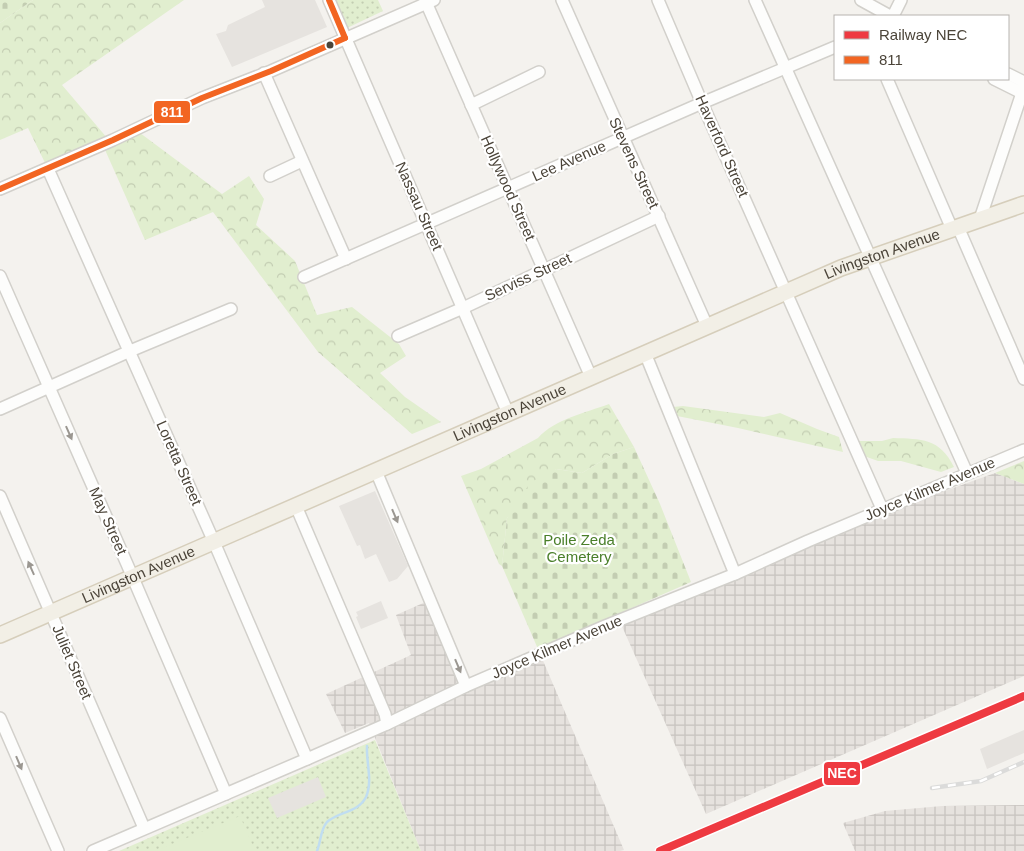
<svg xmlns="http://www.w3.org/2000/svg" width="1024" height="851" font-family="Helvetica,sans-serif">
  <defs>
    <pattern id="industrial-grid" width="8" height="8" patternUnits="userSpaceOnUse" patternTransform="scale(1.25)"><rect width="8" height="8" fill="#e6e2de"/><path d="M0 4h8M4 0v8" fill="none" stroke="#c7c3bf"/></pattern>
    <pattern id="green-dots" width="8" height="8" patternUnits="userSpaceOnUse" patternTransform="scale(1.25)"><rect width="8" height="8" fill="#e1eecf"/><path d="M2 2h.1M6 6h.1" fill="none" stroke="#c3cdb2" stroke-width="1.8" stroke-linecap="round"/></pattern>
    <pattern id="forest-crowns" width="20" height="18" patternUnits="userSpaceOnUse" patternTransform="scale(1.25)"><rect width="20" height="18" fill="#e1eecf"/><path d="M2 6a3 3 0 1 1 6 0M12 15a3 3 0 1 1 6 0" fill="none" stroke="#c3cdb2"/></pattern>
    <pattern id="cemetery-stones" width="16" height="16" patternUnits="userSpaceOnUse" patternTransform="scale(1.25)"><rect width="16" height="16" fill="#e1eecf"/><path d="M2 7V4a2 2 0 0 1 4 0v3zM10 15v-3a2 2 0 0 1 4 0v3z" fill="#c3cdb2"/></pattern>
  </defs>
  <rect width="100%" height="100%" fill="#f4f2ee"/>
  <!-- industrial -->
  <g fill="url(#industrial-grid)">
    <path d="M995,473L1024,484V676L706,814L620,622L820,536Z"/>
    <path d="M430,600L470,687L541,656L624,850L620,851H421L369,723L345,733L326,694L411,655L396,615Z"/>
    <path d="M1024,805V851H855L843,823L885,811L942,806Z"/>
  </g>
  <!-- green -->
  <g fill="url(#green-dots)">
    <path d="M334,0H378L383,11L347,28Z"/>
    <path d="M375,740L421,851H119Z"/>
  </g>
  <!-- forest -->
  <g fill="url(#forest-crowns)">
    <path d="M33,0H184L62,85L108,139L136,130L222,194L249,176L264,199L256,225L295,261L317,315L352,307L399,344L406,356L380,373L405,397L441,422L412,434L318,352L213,212L145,240L102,143L48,169L28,128L0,140V23Z"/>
    <path d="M609,404L634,447L613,454L582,473L556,469L507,518L502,566L499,564L461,476L481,469L538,438C555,419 585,413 609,404Z"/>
    <path d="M683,406L764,417L780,413L817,429L839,437L843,452L738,428L677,416L673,407Z"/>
    <path d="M893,438C921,439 940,438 954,467L941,472L901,461H878L864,456L859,441H882Z"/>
    <path d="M1024,461V484L995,473Z"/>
  </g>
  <!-- cemetery -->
  <g fill="url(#cemetery-stones)">
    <path d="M0,0H33L0,23Z"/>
    <path d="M634,447L660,504L691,582L538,649L502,566L507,518L530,483L556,469L582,473L613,454Z"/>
  </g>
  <!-- pitch -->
  <path fill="#e1eecf" d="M240,816L255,851H155Z"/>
  <!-- parking -->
  <g fill="#e6e3df">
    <path d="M262,0H315L327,27L232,67L216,34L226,31L228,25L265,7Z"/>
    <path d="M375,491L408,566L397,579L389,582L376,554L365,559L360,545L357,546L339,506Z"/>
    <path d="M381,601L388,618L361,629L356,617L358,616L356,612Z"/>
    <path d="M1024,730V753L987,769L980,749Z"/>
    <path d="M318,777L326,797L277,818L268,798Z"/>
  </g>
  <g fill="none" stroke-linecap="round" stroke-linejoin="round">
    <!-- stream -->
    <path stroke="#c0ddf1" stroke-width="2.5" d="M317,851C321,842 320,830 327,822C339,811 358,813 366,797C373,781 366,762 367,746"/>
    <defs>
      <g id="minor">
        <path d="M329,0L508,413"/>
        <path d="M425,0L591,377"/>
        <path d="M562,0L707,326"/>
        <path d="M658,0L702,103L883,511"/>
        <path d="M755,0L967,473"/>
        <path d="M861,0L890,16"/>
        <path d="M893,16L901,0"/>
        <path d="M264,73L346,259"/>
        <path d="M1008,74L1024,82"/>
        <path d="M887,79L952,229"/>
        <path d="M994,79L1022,93"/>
        <path d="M471,105L539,72"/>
        <path d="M48,169L214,542L307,759"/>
        <path d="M270,176L302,161"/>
        <path d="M0,189L113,140L202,98L271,71L434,0"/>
        <path d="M980,219L1024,87"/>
        <path d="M958,227L1024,379"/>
        <path d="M0,276L127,564L226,794"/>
        <path d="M304,277L702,103L835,47"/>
        <path d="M398,336L463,308L659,216"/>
        <path d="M645,353L735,574"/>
        <path d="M0,409L130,351L231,309"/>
        <path d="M376,471L466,686"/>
        <path d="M0,496L144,828"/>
        <path d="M296,506L385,714L387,724"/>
        <path d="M0,718L58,851"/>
        <path d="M93,851L307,759L387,724L466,686L605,626L735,574L808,541L1024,450"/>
      </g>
      <g id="major">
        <path id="s1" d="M0,635L841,268L1024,204"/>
      </g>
    </defs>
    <!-- minor casing -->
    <use href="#minor" stroke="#d2d0cb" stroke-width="14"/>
    <!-- major casing -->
    <use href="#major" stroke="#d6cebb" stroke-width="18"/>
    <!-- minor -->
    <use href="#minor" stroke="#fdfdfc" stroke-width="11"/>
    <!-- major -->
    <use href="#major" stroke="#f2efe6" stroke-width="15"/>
    <defs>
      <path id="rail" d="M932,788L981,781L1024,762"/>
    </defs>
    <!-- rail casing -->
    <use href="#rail" stroke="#dbdbda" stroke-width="4.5"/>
    <!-- rail -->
    <use href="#rail" stroke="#fff" stroke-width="2.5" stroke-dasharray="8" stroke-linecap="butt"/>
    <defs>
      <g id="bus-1">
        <path d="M329,0L345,38"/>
        <path d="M0,189L113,140L202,98L271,71L345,38"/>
      </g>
    </defs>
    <!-- bus-1 casing -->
    <use href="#bus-1" stroke="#fff" stroke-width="10"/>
    <!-- bus-1 -->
    <use href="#bus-1" stroke="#f26522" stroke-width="6"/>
    <defs>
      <path id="rail-1" d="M660,851L1024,696"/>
    </defs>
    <!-- rail-1 casing -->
    <use href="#rail-1" stroke="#fff" stroke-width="11"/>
    <!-- rail-1 -->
    <use href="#rail-1" stroke="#ee3a41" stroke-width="8"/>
  </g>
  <!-- one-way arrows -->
  <defs><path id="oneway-solid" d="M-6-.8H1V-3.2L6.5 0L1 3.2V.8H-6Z" transform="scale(1.25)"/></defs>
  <g fill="#9b9791">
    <use href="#oneway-solid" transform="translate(69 433) rotate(66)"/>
    <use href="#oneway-solid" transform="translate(395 516) rotate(67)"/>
    <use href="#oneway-solid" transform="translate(31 568) rotate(-114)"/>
    <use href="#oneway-solid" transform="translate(458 666) rotate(67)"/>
    <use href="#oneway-solid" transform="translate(19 763) rotate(67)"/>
  </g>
  <!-- markers -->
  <circle fill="#4b4439" stroke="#fff" stroke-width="2" cx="330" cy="45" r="4.5"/>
  <g text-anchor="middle" stroke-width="4.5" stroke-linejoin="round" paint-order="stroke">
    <!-- street labels -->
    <g font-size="15" fill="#4b4439" stroke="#fff">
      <text transform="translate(722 146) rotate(66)" y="5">Haverford Street</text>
      <text transform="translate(569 161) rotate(-24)" y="5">Lee Avenue</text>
      <text transform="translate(634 163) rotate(65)" y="5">Stevens Street</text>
      <text transform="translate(508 188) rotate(66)" y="5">Hollywood Street</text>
      <text transform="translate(419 206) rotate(66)" y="5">Nassau Street</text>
      <text dy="5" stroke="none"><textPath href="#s1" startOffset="961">Livingston Avenue</textPath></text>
      <text transform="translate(528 277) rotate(-25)" y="5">Serviss Street</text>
      <text dy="5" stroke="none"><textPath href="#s1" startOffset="556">Livingston Avenue</textPath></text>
      <text transform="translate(179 463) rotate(66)" y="5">Loretta Street</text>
      <text transform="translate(930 489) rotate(-23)" y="5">Joyce Kilmer Avenue</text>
      <text transform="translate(108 521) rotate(66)" y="5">May Street</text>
      <text dy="5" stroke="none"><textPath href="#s1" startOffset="151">Livingston Avenue</textPath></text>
      <text transform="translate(557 647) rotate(-23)" y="5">Joyce Kilmer Avenue</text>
      <text transform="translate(72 662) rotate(67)" y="5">Juliet Street</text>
    </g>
    <!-- park labels -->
    <g font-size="15" fill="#4a7f2a" stroke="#fff">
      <text x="579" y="545">Poile Zeda<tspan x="579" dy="17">Cemetery</tspan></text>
    </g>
  </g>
  <g stroke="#fff" stroke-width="2">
    <rect x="153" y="100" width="38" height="24" rx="5" fill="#f26522"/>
    <rect x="823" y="761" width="38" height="25" rx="5" fill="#ee3a41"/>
  </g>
  <g font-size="14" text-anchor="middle" font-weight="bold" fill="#fff">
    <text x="172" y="117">811</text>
    <text x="842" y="778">NEC</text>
  </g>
  <!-- legend -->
  <rect x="834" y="15" width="175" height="65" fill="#ffffff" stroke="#b7b4b0"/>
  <rect x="844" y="31" width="25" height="8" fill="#ee3a41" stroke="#b7b4b0"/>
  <text x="879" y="40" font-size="15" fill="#4b4439">Railway NEC</text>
  <rect x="844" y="56" width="25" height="8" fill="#f26522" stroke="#b7b4b0"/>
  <text x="879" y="65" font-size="15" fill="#4b4439">811</text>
</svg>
